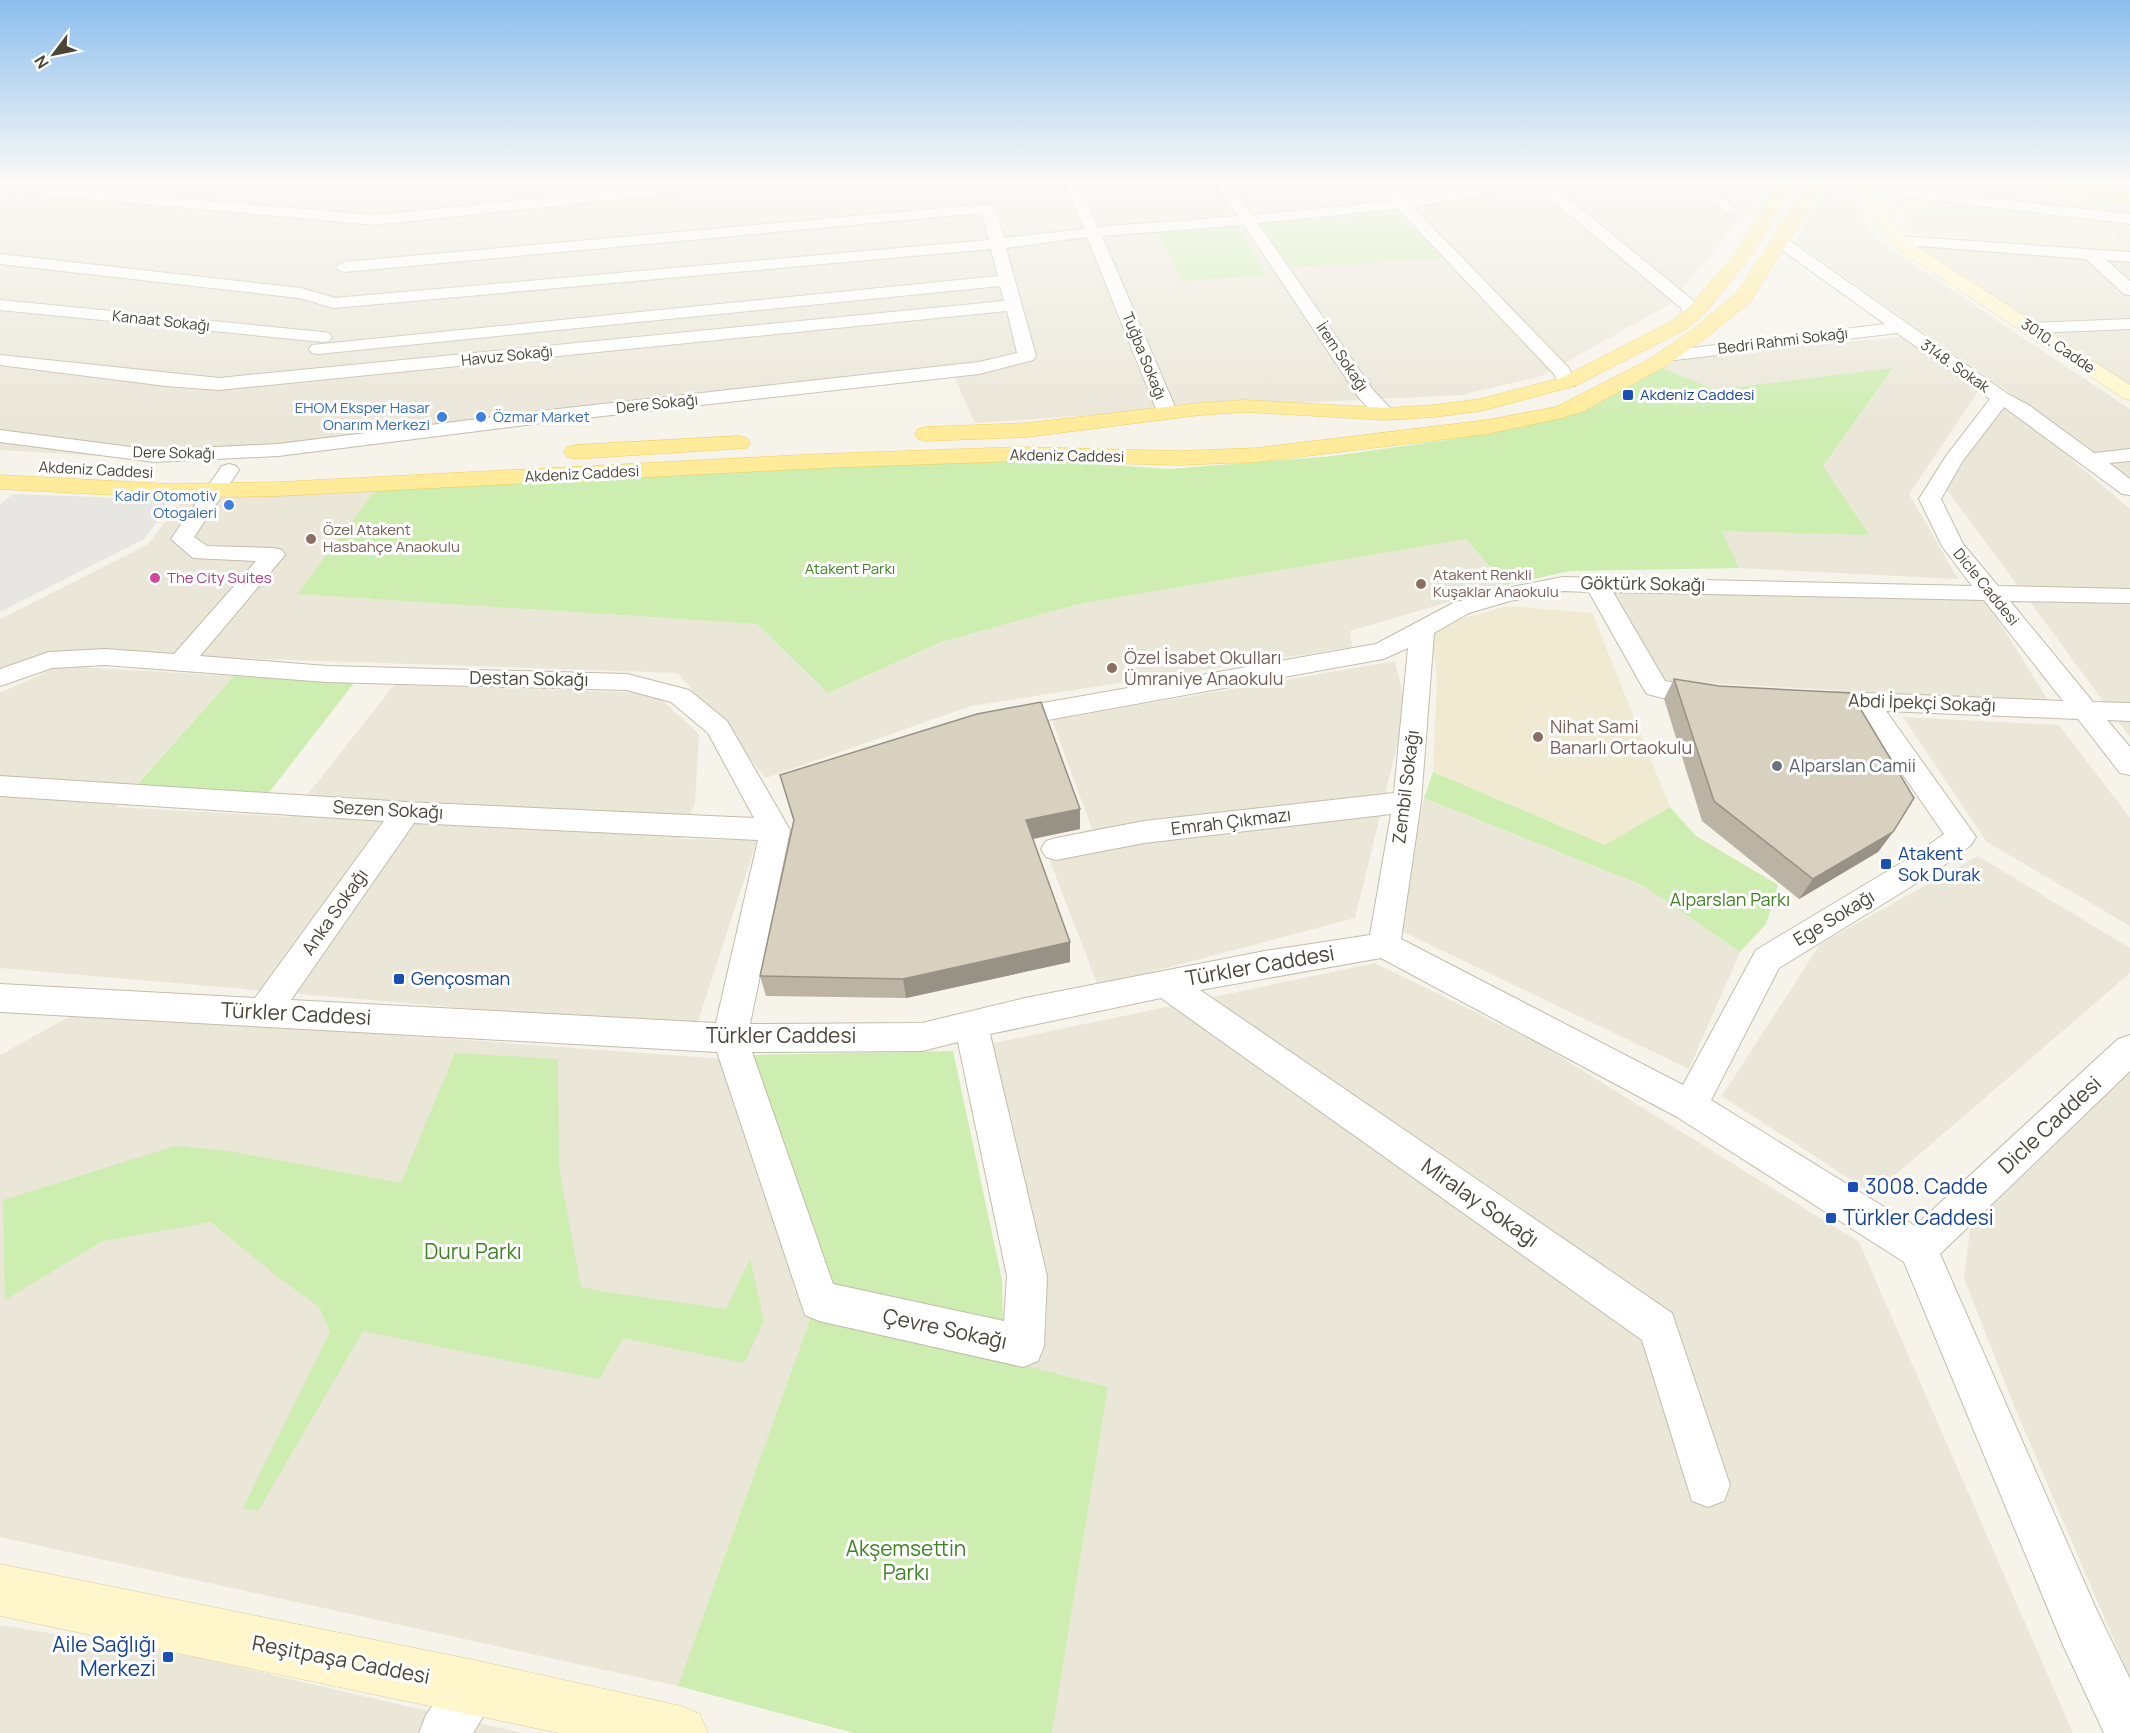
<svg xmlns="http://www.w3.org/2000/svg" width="2130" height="1733" font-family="Manrope,sans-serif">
  <rect width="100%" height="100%" fill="#f6f3ea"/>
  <!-- residential -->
  <g fill="#eae6d8">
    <path d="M0,180H655L712,184L778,180H1772L1670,304L1541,376L1462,395L1175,409L975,423L953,375L157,459L0,450Z"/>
    <path d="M1933,180H2006L2130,202V253L1938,199Z"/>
    <path d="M1820,192L1852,196L1863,222L1878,241L2130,409V489L2064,431L1795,242Z"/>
    <path d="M1902,242L2130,262V396Z"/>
    <path d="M1904,337L1979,390L1909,494L1958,579L1739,568L1722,531L1868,534L1823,466L1893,369L1716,390L1660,367L1688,356Z"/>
    <path d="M1997,406L2011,408L2130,509V737L1947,490Z"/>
    <path d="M377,488L298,594L757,624L828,693L941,642L1079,604L1466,539L1506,585L1350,631L1352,647L971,706L766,778L678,673L55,652L0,677V619L147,545L183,500Z"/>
    <path d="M1587,583L1986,600L2049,702L1636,679Z"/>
    <path d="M1395,661L1406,709L1355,918L1098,986L1043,843L1092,829L1052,720Z"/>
    <path d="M59,666L234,676L116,807L290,817L394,685L654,693L699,734L695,802L681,839L757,840L696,1028L0,968V693Z"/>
    <path d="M1903,717L2059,725L2130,818V926L1987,842Z"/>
    <path d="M1424,798L1644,886L1740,952L1689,1069L1395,928Z"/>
    <path d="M1978,856L2130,948V973L1873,1194L1722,1096L1820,944Z"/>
    <path d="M1375,963L1538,1043L1859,1242L2073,1733H1052L1108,1387L1016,1363L1024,1278L966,1049Z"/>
    <path d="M78,1012L726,1059L811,1317L678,1686L0,1537V1055Z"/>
    <path d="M2130,1064V1678L2015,1408L1964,1278L1974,1194Z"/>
    <path d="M0,1625L195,1657L522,1733H0Z"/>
  </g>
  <!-- education -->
  <g fill="#f0ead3">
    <path d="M1894,194L2100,217L2130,252L1912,233Z"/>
    <path d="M1508,606L1592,613L1670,807L1605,845L1433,772L1437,679L1430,627Z"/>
  </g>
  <!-- green -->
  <g fill="#cdedb1">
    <path d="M1400,214L1442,258L1292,267L1259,222Z"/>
    <path d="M1236,225L1268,275L1182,281L1155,230Z"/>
    <path d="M1660,367L1716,390L1893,368L1823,466L1869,535L1722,531L1739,568L1570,571L1506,585L1466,539L1079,604L941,642L828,693L757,624L297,594L377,488L623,475L1020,459L1170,469L1333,456L1460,438L1553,420Z"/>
    <path d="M234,676L354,683L267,795L135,787Z"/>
    <path d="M1433,772L1605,845L1670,807L1696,836L1778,885L1766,924L1740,952L1644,886L1424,798Z"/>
    <path d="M953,1051L1002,1280L1003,1326L825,1288L748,1055Z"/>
    <path d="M455,1053L558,1059L559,1168L581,1287L606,1292L726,1309L750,1259L764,1321L744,1363L623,1338L599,1379L363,1331L258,1511L243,1508L330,1332L319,1307L274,1274L211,1222L103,1241L5,1300L3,1200L175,1146L228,1151L401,1183Z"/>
    <path d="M811,1317L1016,1363L1108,1387L1052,1733H854L678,1686Z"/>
  </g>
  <!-- parking -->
  <path fill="#e8e6e2" d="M13,494L173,500L144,539L0,612V505Z"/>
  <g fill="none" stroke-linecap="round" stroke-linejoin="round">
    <defs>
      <g id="street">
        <path d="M720,180H771L764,184L374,225L0,191V183L374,215Z"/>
        <path d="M1062,180H1076L1098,227L1238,216L1211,180H1226L1252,215L1391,201L1372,180H1387L1405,199L1517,180H1550L1548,182L1695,302L1700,316L1697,320H1685L1681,308L1535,186L1413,207L1568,367L1577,382L1575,386H1561L1554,374L1398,209L1258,223L1373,390L1396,414L1393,418C1377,422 1369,408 1359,398L1244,225L1102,236L1178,414L1175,418H1161L1158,414L1087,237L1006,248L1036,356L1033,360L979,374L558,421L278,456L154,462L0,442V430L154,450L278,444L558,409L979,362L1017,353L1007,311L219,390L166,386L0,365V355L219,378L1004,301L1000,286L318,354L312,353L309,349L312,345L998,276L991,249L334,308L299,298L0,264V254L301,288L335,298L989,240L982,213L344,272L338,270L336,267L344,262L988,204L995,208L1004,238L1084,229Z"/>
        <path d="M1686,180H1702L1738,210L1731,214L1726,213Z"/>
        <path d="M1862,184L2130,214V224L1857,191L1855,188Z"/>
        <path d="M1901,236L2130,252V262L2106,260L2130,281V295L2124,294L2086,259L1895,244L1893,241Z"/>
        <path d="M1781,237L1787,239L2008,394L2030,406L2094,453L2130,449V461L2109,463L2130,479V495L2122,494L2004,407L1962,462L1941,499L1963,544L1998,586L2130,589V603L2010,601L2093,702L2130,703V721L2107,720L2130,747V775L2120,773L2078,719L1886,711L1976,837L1971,845L1938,870L1779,968L1711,1100L1915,1226L2118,1039L2130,1035V1071L1940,1254L2097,1611L2130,1679V1733H2104L2063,1645L1904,1262L1677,1117L1381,958L1200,990L1672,1313L1730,1485L1724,1501L1708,1507L1692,1501L1642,1340L1161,998L990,1034L1047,1276L1044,1346L1038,1361L1023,1367L819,1321L805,1315L717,1052L0,1012V984L255,998L384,821L0,796V776L406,802L754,818L708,733L671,702L627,690L327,682L105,665L52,668L0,686V669L49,652L105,649L174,654L256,561L193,558L171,539L222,466L229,464L236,466L239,470L194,537L207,546L274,548L282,550L285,555L200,656L327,666L627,674L689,690L727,721L790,830L750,1024L922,1023L1025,998L1265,951L1370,935L1391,814L1144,843L1056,860L1046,857L1041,849L1046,841L1056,838L1144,821L1394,793L1408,648L1383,659L1004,728L995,725L991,719L995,713L1004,710L1376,644L1453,603L1507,588L1563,577L1972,586L1942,546L1919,499L1946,456L1990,399L1897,333L1667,361L1661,360L1658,356L1661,352L1667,351L1885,324L1775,245L1773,242ZM1563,591L1589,592L1643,688L1647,694C1667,699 1697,707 1717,702L1721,696L1717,690L1665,681L1613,592L1984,600L2063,701L1865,693L1816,692L1807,694L1803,700L1807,706L1858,710L1944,834L1916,854L1756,950L1683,1085L1401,939L1421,802L1434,633L1469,613L1510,601ZM414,823L758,840L716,1023L291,1000ZM958,1042L1007,1276L1004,1321L833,1284L752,1052L922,1051Z"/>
        <path d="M0,300L323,332L329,333L332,337L329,341L323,342L0,310Z"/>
        <path d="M2130,319V329L2030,333L2024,332L2021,328L2024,324L2030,323Z"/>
        <path d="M474,1663L491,1670L498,1687L491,1704L473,1733H419L426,1715L457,1670Z"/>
      </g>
      <g id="secondary">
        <path d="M1849,180H1866L1887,204L1895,225L1915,245L2130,385V400L2123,398L1903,253L1881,231L1871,205Z"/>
        <path d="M0,1564L474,1660L681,1706L700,1714L708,1733H559L0,1616Z"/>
      </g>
      <g id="primary">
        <path d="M1781,180H1797L1750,257L1705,313L1688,328L1575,386L1481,411L1434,417L1386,420L1245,412L1200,415L1027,437L926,441L918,439L915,434L918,429L926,427L1027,423L1200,403L1245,400L1386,408L1434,405L1480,399L1561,378L1674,320L1691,305L1734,255Z"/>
        <path d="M1811,180H1827L1750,302L1707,337L1664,367L1584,411L1562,418L1487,434L1257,462L1179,465L1021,461L821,468L279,496L171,498L0,489V475L171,484L279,482L821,454L1021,447L1179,451L1257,448L1487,420L1556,407L1568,401L1650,359L1693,329L1736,294Z"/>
        <path d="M2024,180H2059L2130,193V203L2032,185Z"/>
        <path d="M739,436L747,438L750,443L747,448L575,459L567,457L564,452L567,447L575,445Z"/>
      </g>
    </defs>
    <!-- street casing -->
    <use href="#street" stroke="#c3bdac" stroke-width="2"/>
    <!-- secondary casing -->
    <use href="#secondary" stroke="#d9cd97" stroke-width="1"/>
    <!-- primary casing -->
    <use href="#primary" stroke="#edcf61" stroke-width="1"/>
    <!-- street -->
    <use href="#street" fill="#fff" fill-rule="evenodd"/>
    <!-- secondary -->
    <use href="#secondary" fill="#fff7cb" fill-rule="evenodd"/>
    <!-- primary -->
    <use href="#primary" fill="#ffeb9a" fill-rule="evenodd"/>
  </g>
  <!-- wall -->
  <g fill="#bbb4a4">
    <path d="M1674,679L1719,686L1893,832L1878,852L1799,899L1702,821L1664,699Z"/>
    <path d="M780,775L1080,829L1033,839L1070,942V962L906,998L766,996L760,976L794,823Z"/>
  </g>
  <!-- shaded-wall -->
  <g fill="#989286">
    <path d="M1080,809V829L1027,840L1026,820Z"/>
    <path d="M1893,832L1878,852L1799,899L1813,879Z"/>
    <path d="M1070,942V962L906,998L903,979Z"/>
  </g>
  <!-- building -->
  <g fill="#d9d1bf" stroke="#989286" stroke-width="1.5">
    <path d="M1674,679L1719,686L1851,693L1914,798L1893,832L1813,879L1714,801Z"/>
    <path d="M1041,702L1080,809L1026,820L1070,942L903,979L760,976L794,820L780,775L977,714Z"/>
  </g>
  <!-- sky -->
  <linearGradient id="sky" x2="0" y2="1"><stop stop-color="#8cbeee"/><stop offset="0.43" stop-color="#fbfaf6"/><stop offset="1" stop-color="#fbfaf6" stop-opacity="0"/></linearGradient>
  <rect width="2130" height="423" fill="url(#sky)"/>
  <!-- markers -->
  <g fill="#1a4fb4" stroke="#fff" stroke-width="2">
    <rect x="1622" y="389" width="12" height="12" rx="3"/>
    <rect x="1880" y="858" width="12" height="12" rx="3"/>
    <rect x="393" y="973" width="12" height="12" rx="3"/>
    <rect x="1847" y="1181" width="12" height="12" rx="3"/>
    <rect x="1825" y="1212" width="12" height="12" rx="3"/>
    <rect x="162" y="1651" width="12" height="12" rx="3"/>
  </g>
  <g fill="#3f7fe0" stroke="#fff" stroke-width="2">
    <circle cx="442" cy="417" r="6"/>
    <circle cx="481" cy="417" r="6"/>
    <circle cx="229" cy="505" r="6"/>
  </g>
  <g fill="#8d6e63" stroke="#fff" stroke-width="2">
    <circle cx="311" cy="539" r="6"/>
    <circle cx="1421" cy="584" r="6"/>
    <circle cx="1112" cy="668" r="6"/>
    <circle cx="1538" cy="737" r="6"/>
  </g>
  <circle fill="#d1479c" stroke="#fff" stroke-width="2" cx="155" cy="578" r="6"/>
  <circle fill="#6b7280" stroke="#fff" stroke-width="2" cx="1777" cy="766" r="6"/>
  <g text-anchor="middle" stroke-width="6" stroke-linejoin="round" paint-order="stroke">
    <!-- far-street labels -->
    <g font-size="15" fill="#4b4537" stroke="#fff">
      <text transform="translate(161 321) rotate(6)" y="5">Kanaat Sokağı</text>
      <text transform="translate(1783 341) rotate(-7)" y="5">Bedri Rahmi Sokağı</text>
      <text transform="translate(2058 346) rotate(34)" y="5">3010. Cadde</text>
      <text transform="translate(507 356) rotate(-6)" y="5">Havuz Sokağı</text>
      <text transform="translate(1144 356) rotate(68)" y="5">Tuğba Sokağı</text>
      <text transform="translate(1342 357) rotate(56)" y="5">İrem Sokağı</text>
      <text transform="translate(1955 366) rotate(35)" y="5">3148. Sokak</text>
      <text transform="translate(657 404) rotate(-6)" y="5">Dere Sokağı</text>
      <text transform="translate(174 453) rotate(1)" y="5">Dere Sokağı</text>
      <text transform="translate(1067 456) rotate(1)" y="5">Akdeniz Caddesi</text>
      <text transform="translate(96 470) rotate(3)" y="5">Akdeniz Caddesi</text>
      <text transform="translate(582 474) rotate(-3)" y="5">Akdeniz Caddesi</text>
      <text transform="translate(1986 587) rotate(51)" y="5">Dicle Caddesi</text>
    </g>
    <!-- far-transit labels -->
    <g font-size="15" fill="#164399" stroke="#fff" text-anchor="start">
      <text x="1640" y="400">Akdeniz Caddesi</text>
    </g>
    <!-- far-shop labels -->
    <g font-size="15" fill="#366cbe" stroke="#fff" text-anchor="end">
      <text x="430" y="413">EHOM Eksper Hasar<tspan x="430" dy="17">Onarım Merkezi</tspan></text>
      <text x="493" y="422" text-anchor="start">Özmar Market</text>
      <text x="217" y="501">Kadir Otomotiv<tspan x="217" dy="17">Otogaleri</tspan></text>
    </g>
    <!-- far-education labels -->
    <g font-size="15" fill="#785e54" stroke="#fff" text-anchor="start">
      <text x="323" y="535">Özel Atakent<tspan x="323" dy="17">Hasbahçe Anaokulu</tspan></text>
      <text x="1433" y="580">Atakent Renkli<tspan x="1433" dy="17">Kuşaklar Anaokulu</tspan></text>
    </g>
    <!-- far-park labels -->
    <g font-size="15" fill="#408325" stroke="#fff">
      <text x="850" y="574">Atakent Parkı</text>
    </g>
    <!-- far-hotel labels -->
    <g font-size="15" fill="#b23c85" stroke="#fff" text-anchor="start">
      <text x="167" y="583">The City Suites</text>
    </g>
    <!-- street labels -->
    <g font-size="18" fill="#4b4537" stroke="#fff">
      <text transform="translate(1643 584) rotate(1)" y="6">Göktürk Sokağı</text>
      <text transform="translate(529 679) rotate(1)" y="6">Destan Sokağı</text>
      <text transform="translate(1922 703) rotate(2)" y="6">Abdi İpekçi Sokağı</text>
      <text transform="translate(1406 787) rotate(-83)" y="6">Zembil Sokağı</text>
      <text transform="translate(388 810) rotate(3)" y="6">Sezen Sokağı</text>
      <text transform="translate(1231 822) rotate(-7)" y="6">Emrah Çıkmazı</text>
      <text transform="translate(335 912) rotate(-55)" y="6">Anka Sokağı</text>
      <text transform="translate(1834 918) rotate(-31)" y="6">Ege Sokağı</text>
    </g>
    <!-- education labels -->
    <g font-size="18" fill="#785e54" stroke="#fff" text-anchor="start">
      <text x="1124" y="664">Özel İsabet Okulları<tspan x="1124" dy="21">Ümraniye Anaokulu</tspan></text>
      <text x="1550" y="733">Nihat Sami<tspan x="1550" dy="21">Banarlı Ortaokulu</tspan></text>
    </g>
    <!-- worship labels -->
    <g font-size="18" fill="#5b616d" stroke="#fff" text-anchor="start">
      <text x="1789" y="772">Alparslan Camii</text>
    </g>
    <!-- transit labels -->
    <g font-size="18" fill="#164399" stroke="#fff" text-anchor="start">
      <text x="1898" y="860">Atakent<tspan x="1898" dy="21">Sok Durak</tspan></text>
      <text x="411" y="985">Gençosman</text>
    </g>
    <!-- park labels -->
    <g font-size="18" fill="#408325" stroke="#fff">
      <text x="1730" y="906">Alparslan Parkı</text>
    </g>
    <!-- near-street labels -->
    <g font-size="21" fill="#4b4537" stroke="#fff">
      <text transform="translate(1260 966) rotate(-10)" y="7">Türkler Caddesi</text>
      <text transform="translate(296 1014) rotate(3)" y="7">Türkler Caddesi</text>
      <text x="781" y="1043">Türkler Caddesi</text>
      <text transform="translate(2050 1125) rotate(-43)" y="7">Dicle Caddesi</text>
      <text transform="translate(1480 1203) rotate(35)" y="7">Miralay Sokağı</text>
      <text transform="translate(945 1329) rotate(12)" y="7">Çevre Sokağı</text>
      <text transform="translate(341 1660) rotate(11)" y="7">Reşitpaşa Caddesi</text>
    </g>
    <!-- near-transit labels -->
    <g font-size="21" fill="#164399" stroke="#fff" text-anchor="start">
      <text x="1865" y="1194">3008. Cadde</text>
      <text x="1843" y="1225">Türkler Caddesi</text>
      <text x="156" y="1652" text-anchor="end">Aile Sağlığı<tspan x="156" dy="24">Merkezi</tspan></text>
    </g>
    <!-- near-park labels -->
    <g font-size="21" fill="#408325" stroke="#fff">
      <text x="473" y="1259">Duru Parkı</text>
      <text x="906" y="1556">Akşemsettin<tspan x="906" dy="24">Parkı</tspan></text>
    </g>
  </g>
  <!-- north arrow -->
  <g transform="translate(54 54) rotate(238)" stroke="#ffffff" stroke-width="4.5" paint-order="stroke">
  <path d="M0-4.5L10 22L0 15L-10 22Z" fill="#4b4537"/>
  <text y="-9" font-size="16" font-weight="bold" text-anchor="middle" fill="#4b4537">N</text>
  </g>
</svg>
